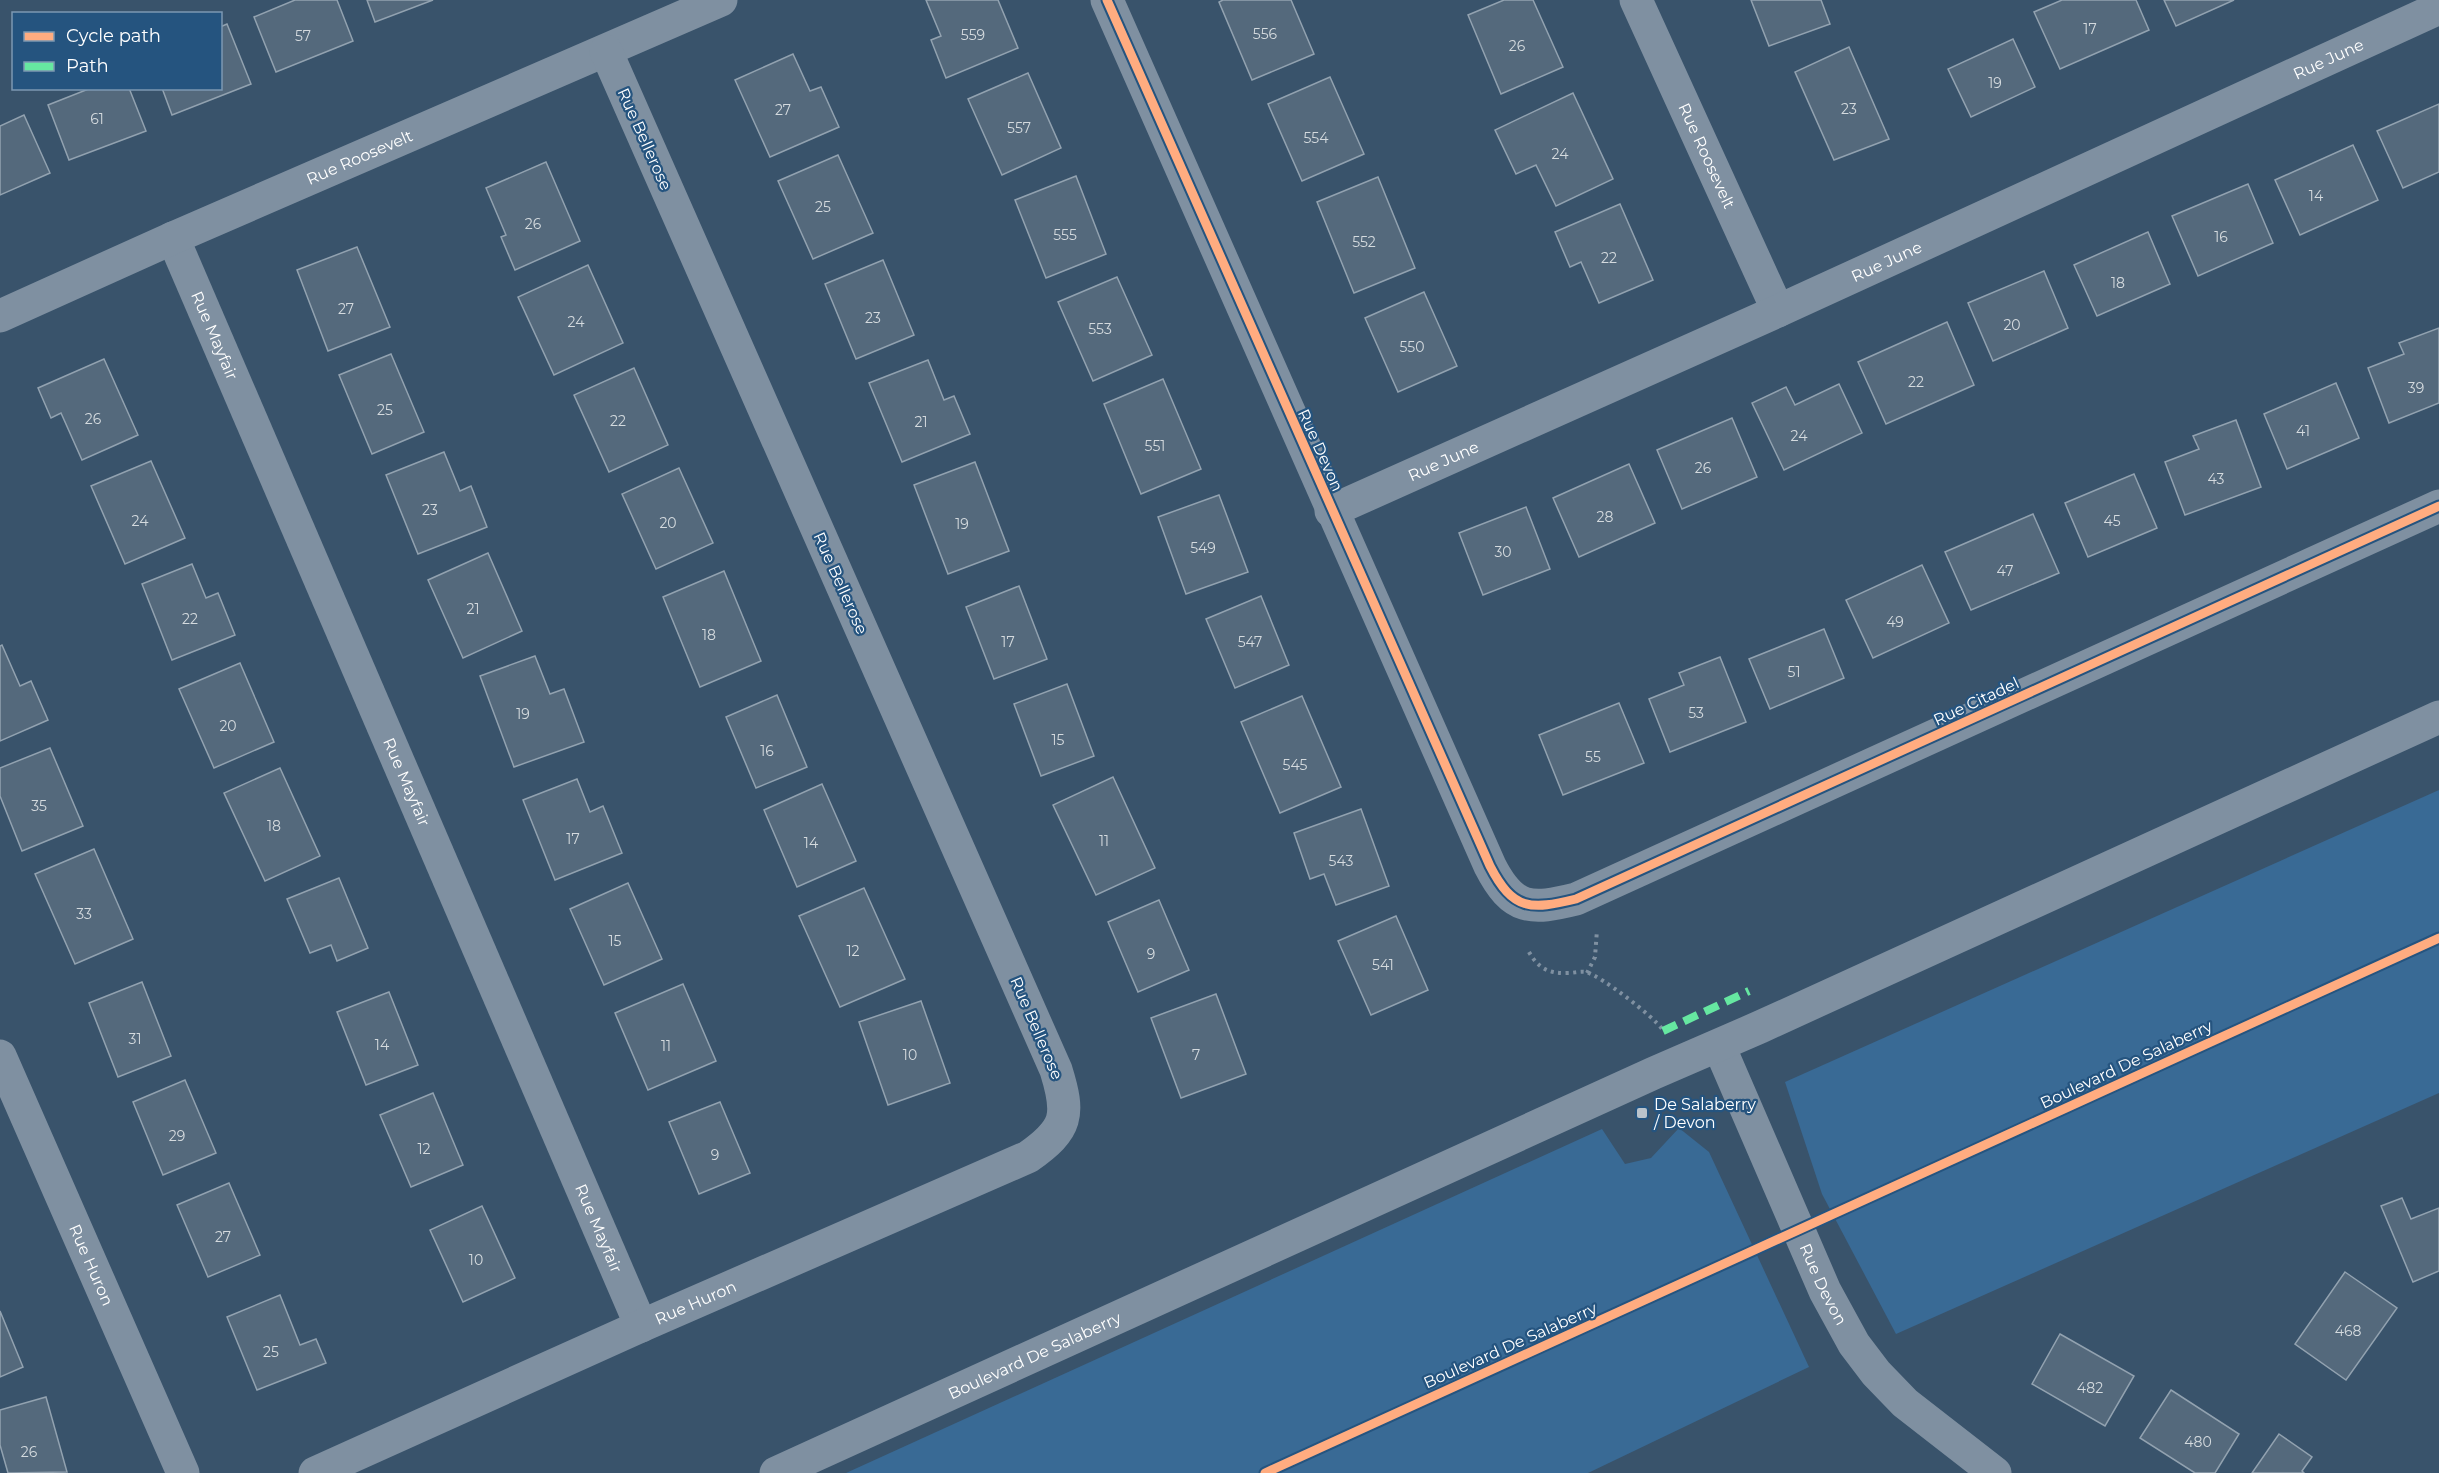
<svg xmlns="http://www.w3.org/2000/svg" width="2439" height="1473" font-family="Montserrat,sans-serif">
  <rect width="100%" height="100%" fill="#39536b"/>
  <!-- green -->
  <g fill="#396a95">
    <path d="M2439,790V1093L1896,1334L1822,1194L1785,1082Z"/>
    <path d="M1679,1128L1709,1152L1809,1367L1588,1473H846L1602,1129L1625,1164L1651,1158Z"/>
  </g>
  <!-- building -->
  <g fill="#54697c" stroke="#92a2b0" stroke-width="1.5">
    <path d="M295,0H337L353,41L276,72L254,17Z"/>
    <path d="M367,0H433L375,22Z"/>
    <path d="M926,0H998L1018,48L946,78L931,40L941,36Z"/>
    <path d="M1223,0H1291L1314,54L1252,80L1219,2Z"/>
    <path d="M1504,0H1533L1563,67L1501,94L1468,15Z"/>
    <path d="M1751,0H1821L1830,24L1769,46Z"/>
    <path d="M2062,0H2136L2149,30L2060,69L2034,12Z"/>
    <path d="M2164,0H2234L2176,26Z"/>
    <path d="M227,24L251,84L172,115L162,88H220V27Z"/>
    <path d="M2013,39L2035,87L1971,117L1948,69Z"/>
    <path d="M1849,47L1889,139L1834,160L1795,72Z"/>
    <path d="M793,54L810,91L821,87L839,127L770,157L735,80Z"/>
    <path d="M1028,73L1061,148L1002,175L968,99Z"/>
    <path d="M1330,77L1364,154L1302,181L1268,104Z"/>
    <path d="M91,88H129L146,131L69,160L48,105Z"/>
    <path d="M1573,93L1613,179L1556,206L1536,165L1516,174L1495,130Z"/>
    <path d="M2439,104V172L2403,188L2377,131Z"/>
    <path d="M24,115L50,173L0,195V126Z"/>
    <path d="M2353,145L2378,200L2300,235L2275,180Z"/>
    <path d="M838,155L873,233L813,259L778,181Z"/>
    <path d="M546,162L580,241L515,270L501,237L506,235L486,188Z"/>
    <path d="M1076,176L1106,254L1046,278L1015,200Z"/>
    <path d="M1378,177L1415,268L1354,293L1317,202Z"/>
    <path d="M2248,184L2273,243L2198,276L2172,216Z"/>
    <path d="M1620,204L1653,280L1599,303L1581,262L1570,267L1555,232Z"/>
    <path d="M2148,232L2170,284L2097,316L2074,265Z"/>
    <path d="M357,247L390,327L328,351L297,270Z"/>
    <path d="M883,260L914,335L856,359L825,284Z"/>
    <path d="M588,265L623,343L554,375L518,297Z"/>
    <path d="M2044,271L2068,328L1993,361L1968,303Z"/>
    <path d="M1117,277L1152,355L1093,381L1058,302Z"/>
    <path d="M1424,292L1457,366L1398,392L1365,318Z"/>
    <path d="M1947,322L1974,385L1886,424L1858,362Z"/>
    <path d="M2439,328V403L2389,423L2368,368L2404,354L2399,343Z"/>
    <path d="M391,354L424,432L372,454L339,375Z"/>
    <path d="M104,359L138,435L82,460L61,413L51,418L38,388Z"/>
    <path d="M928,360L944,400L954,396L970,434L902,462L869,383Z"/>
    <path d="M634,368L668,445L609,472L574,395Z"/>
    <path d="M1163,379L1201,469L1141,494L1104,404Z"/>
    <path d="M2336,383L2359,438L2287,469L2264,414Z"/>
    <path d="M1839,384L1862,433L1784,470L1752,403L1786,387L1795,405Z"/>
    <path d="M1732,418L1757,477L1682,509L1657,450Z"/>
    <path d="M2236,420L2261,487L2185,515L2165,462L2199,449L2193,436Z"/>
    <path d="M444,452L460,491L471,486L487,527L418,554L386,475Z"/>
    <path d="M151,461L185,538L125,564L91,486Z"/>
    <path d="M975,462L1009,551L948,574L914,485Z"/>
    <path d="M1629,464L1655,523L1579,557L1553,498Z"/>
    <path d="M679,468L713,543L656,569L622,494Z"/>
    <path d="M2134,474L2157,528L2088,557L2065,503Z"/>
    <path d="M1219,495L1248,572L1186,594L1158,517Z"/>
    <path d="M1526,507L1550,569L1483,595L1459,533Z"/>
    <path d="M2033,514L2059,573L1971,610L1945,552Z"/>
    <path d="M488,553L522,631L463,658L428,580Z"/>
    <path d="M192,564L206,598L218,593L235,635L172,660L142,584Z"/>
    <path d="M1922,565L1949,623L1873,658L1846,600Z"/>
    <path d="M724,571L761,661L700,687L663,597Z"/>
    <path d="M1019,586L1047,659L994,679L966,607Z"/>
    <path d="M1261,596L1289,665L1235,688L1206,619Z"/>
    <path d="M1824,629L1844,678L1770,709L1749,659Z"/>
    <path d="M2,645L20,686L31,681L48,720L0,741V646Z"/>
    <path d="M535,656L550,694L564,689L584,742L514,767L480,676Z"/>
    <path d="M1720,657L1746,722L1670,752L1649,699L1684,685L1679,673Z"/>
    <path d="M240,663L274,742L214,768L179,689Z"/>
    <path d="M1067,684L1094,756L1041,776L1014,704Z"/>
    <path d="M777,695L807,767L756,788L726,717Z"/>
    <path d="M1302,696L1341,787L1280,813L1241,722Z"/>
    <path d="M1619,703L1644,763L1563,795L1539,735Z"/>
    <path d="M50,748L83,826L22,851L0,796V768Z"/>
    <path d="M280,768L320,856L265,881L224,793Z"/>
    <path d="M1113,777L1155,868L1096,895L1053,805Z"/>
    <path d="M577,779L590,812L603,806L622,853L555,880L523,800Z"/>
    <path d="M822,784L856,861L797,887L764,810Z"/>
    <path d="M1361,809L1389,886L1336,905L1324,874L1310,879L1294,833Z"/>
    <path d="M94,849L133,939L75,964L35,874Z"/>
    <path d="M339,878L368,948L337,961L331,945L310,953L287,899Z"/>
    <path d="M628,883L662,959L604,985L570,909Z"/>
    <path d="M864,888L905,979L840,1007L799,916Z"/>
    <path d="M1159,900L1189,970L1138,992L1108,922Z"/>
    <path d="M1396,916L1428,990L1371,1015L1338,941Z"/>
    <path d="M142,982L171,1056L118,1077L89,1003Z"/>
    <path d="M683,984L716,1061L648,1090L615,1013Z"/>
    <path d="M389,992L418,1065L366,1085L337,1012Z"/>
    <path d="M1216,994L1246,1074L1181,1098L1151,1018Z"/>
    <path d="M921,1001L950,1083L888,1105L859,1022Z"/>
    <path d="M185,1080L216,1153L163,1175L133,1102Z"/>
    <path d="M433,1093L463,1165L411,1187L380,1115Z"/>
    <path d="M720,1102L750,1173L699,1194L669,1122Z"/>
    <path d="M229,1183L260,1255L208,1277L177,1205Z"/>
    <path d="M2402,1198L2411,1219L2439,1208V1271L2413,1282L2381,1206Z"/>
    <path d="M482,1206L515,1278L463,1302L430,1230Z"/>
    <path d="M2345,1272L2397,1308L2346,1380L2295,1344Z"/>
    <path d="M280,1295L300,1345L316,1339L326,1363L257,1390L227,1317Z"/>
    <path d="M0,1311L23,1367L0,1377Z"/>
    <path d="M2060,1334L2134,1376L2105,1426L2032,1384Z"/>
    <path d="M2171,1390L2239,1434L2215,1473H2195L2140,1438Z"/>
    <path d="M46,1397L67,1472L8,1473L0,1445V1410Z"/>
    <path d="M2279,1434L2312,1457L2302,1471L2304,1473H2252Z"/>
  </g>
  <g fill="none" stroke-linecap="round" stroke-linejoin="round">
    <!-- path -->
    <g stroke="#7f90a1" stroke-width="4" stroke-dasharray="3 4.5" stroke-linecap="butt">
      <path d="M1529,952C1538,968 1549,974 1568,973C1574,973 1580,971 1586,972C1601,976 1653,1016 1662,1029"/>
      <path d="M1587,973L1595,957L1597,930"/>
    </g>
    <!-- minor -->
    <g stroke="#7f90a1" stroke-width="33">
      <path d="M1107,0L1490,866C1513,911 1531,910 1576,899L2439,506"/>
      <path id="s1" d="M1636,0L1778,311"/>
      <path id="s2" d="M173,238L641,1326"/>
      <path id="s3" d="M0,316L173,238L721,0"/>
      <path id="s4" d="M1331,511L1778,311L2439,8"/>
      <path id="s5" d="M1719,1046L1825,1291L1854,1344L1876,1373L1905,1403L1995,1473"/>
      <path id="s6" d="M0,1056L183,1473"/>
      <path id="s7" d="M315,1473L641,1326L1028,1157C1068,1129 1070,1115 1056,1070L606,51"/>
    </g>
    <!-- tertiary -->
    <path stroke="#7f90a1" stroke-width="33" id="s8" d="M776,1473L1654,1073L1760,1027L2439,717"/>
    <!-- quiet -->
    <path stroke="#66e7a1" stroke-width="8" stroke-dasharray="15 8" stroke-linecap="butt" d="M1663,1031L1749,991"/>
    <defs>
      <g id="cycleway">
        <path d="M1107,0L1490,866C1513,911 1531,910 1576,899L2439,506"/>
        <path d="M1265,1473L2439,938"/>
      </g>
    </defs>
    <!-- cycleway casing -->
    <use href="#cycleway" stroke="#25547f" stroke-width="13"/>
    <!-- cycleway -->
    <use href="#cycleway" stroke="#ffac80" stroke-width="9"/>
  </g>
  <!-- markers -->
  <rect fill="#bac3cb" stroke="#25547f" stroke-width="2" x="1636" y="1107" width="12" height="12" rx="3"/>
  <g text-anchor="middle" stroke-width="4.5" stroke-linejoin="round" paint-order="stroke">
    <!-- number labels -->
    <g font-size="14" fill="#d4dade">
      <text x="2090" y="34">17</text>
      <text x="1265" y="39">556</text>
      <text x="973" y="40">559</text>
      <text x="303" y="41">57</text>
      <text x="1517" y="51">26</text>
      <text x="1995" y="88">19</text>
      <text x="1849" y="114">23</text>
      <text x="783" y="115">27</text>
      <text x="97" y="124">61</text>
      <text x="1019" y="133">557</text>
      <text x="1316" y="143">554</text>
      <text x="1560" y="159">24</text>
      <text x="2316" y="201">14</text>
      <text x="823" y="212">25</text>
      <text x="533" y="229">26</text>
      <text x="1065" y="240">555</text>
      <text x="2221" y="242">16</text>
      <text x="1364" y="247">552</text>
      <text x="1609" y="263">22</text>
      <text x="2118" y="288">18</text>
      <text x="346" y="314">27</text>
      <text x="873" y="323">23</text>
      <text x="576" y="327">24</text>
      <text x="2012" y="330">20</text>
      <text x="1100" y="334">553</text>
      <text x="1412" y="352">550</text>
      <text x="1916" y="387">22</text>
      <text x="2416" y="393">39</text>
      <text x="385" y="415">25</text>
      <text x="93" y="424">26</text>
      <text x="618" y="426">22</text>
      <text x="921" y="427">21</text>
      <text x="2303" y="436">41</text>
      <text x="1799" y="441">24</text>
      <text x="1155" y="451">551</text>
      <text x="1703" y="473">26</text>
      <text x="2216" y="484">43</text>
      <text x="430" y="515">23</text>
      <text x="1605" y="522">28</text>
      <text x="140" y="526">24</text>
      <text x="2112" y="526">45</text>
      <text x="668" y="528">20</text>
      <text x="962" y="529">19</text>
      <text x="1203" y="553">549</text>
      <text x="1503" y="557">30</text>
      <text x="2005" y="576">47</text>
      <text x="473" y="614">21</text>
      <text x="190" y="624">22</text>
      <text x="1895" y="627">49</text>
      <text x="709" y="640">18</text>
      <text x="1008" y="647">17</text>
      <text x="1250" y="647">547</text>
      <text x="1794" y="677">51</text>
      <text x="1696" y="718">53</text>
      <text x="523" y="719">19</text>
      <text x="228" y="731">20</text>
      <text x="1058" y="745">15</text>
      <text x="767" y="756">16</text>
      <text x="1593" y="762">55</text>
      <text x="1295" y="770">545</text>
      <text x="39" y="811">35</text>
      <text x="274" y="831">18</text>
      <text x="573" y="844">17</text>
      <text x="1104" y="846">11</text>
      <text x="811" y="848">14</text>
      <text x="1341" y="866">543</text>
      <text x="84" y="919">33</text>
      <text x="615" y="946">15</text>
      <text x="853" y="956">12</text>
      <text x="1151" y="959">9</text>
      <text x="1383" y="970">541</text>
      <text x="135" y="1044">31</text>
      <text x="382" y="1050">14</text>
      <text x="666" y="1051">11</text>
      <text x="910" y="1060">10</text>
      <text x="1196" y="1060">7</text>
      <text x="177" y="1141">29</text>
      <text x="424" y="1154">12</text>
      <text x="715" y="1160">9</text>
      <text x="223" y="1242">27</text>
      <text x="476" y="1265">10</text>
      <text x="2348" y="1336">468</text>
      <text x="271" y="1357">25</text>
      <text x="2090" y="1393">482</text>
      <text x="2198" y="1447">480</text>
      <text x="29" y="1457">26</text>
    </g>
    <!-- street labels -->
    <g font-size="16" fill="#fff" stroke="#25547f">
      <text dy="6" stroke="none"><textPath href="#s4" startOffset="1095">Rue June</textPath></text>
      <text transform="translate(645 139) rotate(66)" y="6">Rue Bellerose</text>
      <text dy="6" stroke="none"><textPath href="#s1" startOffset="171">Rue Roosevelt</textPath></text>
      <text dy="6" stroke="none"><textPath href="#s3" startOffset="393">Rue Roosevelt</textPath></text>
      <text dy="6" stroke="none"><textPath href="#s4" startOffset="609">Rue June</textPath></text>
      <text dy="6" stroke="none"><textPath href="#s2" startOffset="106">Rue Mayfair</textPath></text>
      <text transform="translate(1321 450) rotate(66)" y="6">Rue Devon</text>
      <text dy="6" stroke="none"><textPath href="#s4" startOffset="123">Rue June</textPath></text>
      <text transform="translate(841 583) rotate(66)" y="6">Rue Bellerose</text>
      <text transform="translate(1976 701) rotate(-25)" y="6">Rue Citadel</text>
      <text dy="6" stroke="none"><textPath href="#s2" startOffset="592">Rue Mayfair</textPath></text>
      <text transform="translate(1037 1028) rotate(67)" y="6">Rue Bellerose</text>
      <text transform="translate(2126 1064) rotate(-25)" y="6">Boulevard De Salaberry</text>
      <text dy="6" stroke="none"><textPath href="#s2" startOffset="1078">Rue Mayfair</textPath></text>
      <text dy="6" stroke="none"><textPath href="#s6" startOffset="228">Rue Huron</textPath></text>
      <text dy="6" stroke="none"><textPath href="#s5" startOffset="260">Rue Devon</textPath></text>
      <text dy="6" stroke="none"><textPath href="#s7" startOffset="417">Rue Huron</textPath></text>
      <text transform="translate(1510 1345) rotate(-24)" y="6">Boulevard De Salaberry</text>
      <text dy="6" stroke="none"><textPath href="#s8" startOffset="284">Boulevard De Salaberry</textPath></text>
    </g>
    <!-- poi labels -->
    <g font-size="16" fill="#fff" stroke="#25547f" text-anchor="start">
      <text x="1654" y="1110">De Salaberry<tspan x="1654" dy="18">/ Devon</tspan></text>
    </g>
  </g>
  <!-- legend -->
  <rect x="12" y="12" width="210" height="78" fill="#25547f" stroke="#7c98b2" stroke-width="1.5"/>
  <rect x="24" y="32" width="30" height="9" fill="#ffac80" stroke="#7c98b2" stroke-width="1.5"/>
  <text x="66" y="42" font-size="18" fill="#ffffff">Cycle path</text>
  <rect x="24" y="62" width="30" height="9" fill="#66e7a1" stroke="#7c98b2" stroke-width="1.5"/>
  <text x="66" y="72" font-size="18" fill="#ffffff">Path</text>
</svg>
